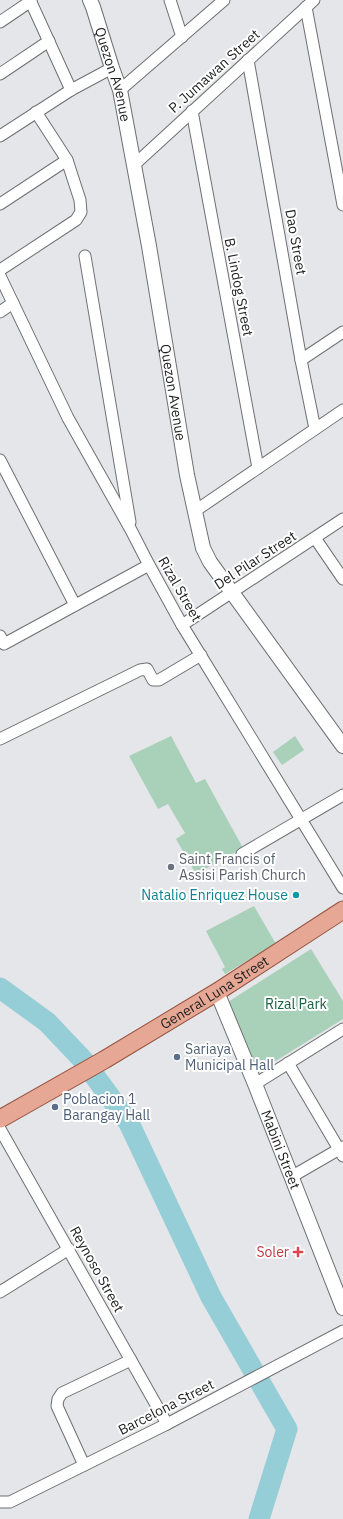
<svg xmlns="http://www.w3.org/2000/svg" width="343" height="1519" font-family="'IBM Plex Sans',sans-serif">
  <rect width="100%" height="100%" fill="#e5e6e9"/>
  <!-- green -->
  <g fill="#a9d0b8">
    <path d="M171,736L196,783L205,779L243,848L196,874L176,839L185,833L168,804L158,809L129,756Z"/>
    <path d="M295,736L304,750L282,765L273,752Z"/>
    <path d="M254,906L276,944L225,974L222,969L225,967L206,931Z"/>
    <path d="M311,949L343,1001V1019L258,1072L228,1002Z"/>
  </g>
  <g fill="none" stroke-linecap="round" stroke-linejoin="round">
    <!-- river -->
    <path stroke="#95ced6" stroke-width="21" d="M0,988L47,1022L83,1060L129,1123L211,1297L287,1429L259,1519"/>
    <defs>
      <g id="minor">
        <path d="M30,0L71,90"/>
        <path d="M170,0L182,37"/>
        <path d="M306,7L343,205"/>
        <path d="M0,22L31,1"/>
        <path d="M248,60L301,360L315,429"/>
        <path d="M0,74L49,41"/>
        <path d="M120,90L224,0"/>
        <path d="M192,111L258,468"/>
        <path d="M0,136L71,90L112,68"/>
        <path d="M134,165L314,0"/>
        <path d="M0,204L67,160"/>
        <path d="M85,256L130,522"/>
        <path d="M0,270L76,220L81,212L80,200L67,160L36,112"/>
        <path d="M0,276L68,418L131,530L149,565L182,625L343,888"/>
        <path d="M0,312L13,303"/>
        <path d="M301,360L343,332"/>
        <path d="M0,460L75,605"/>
        <path d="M195,511L343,410"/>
        <path d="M315,538L343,579"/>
        <path d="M182,625L343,519"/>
        <path d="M0,636L4,644L149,565"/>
        <path d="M0,739L140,670L147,669L153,680H159L201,655"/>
        <path d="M242,854L343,795"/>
        <path d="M288,1063L343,1156"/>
        <path d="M255,1084L343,1029"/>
        <path d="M0,1129L167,1424"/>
        <path d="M291,1177L343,1147"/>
        <path d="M0,1292L69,1249"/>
        <path d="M84,1465L57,1406L58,1399L62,1393L131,1360"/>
        <path d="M0,1502H10L167,1424L343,1331"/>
      </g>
      <g id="tertiary">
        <path id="s1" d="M90,0L93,7L112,68L120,90L149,246L187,475L203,548L210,562L343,746"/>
        <path id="s2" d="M217,992L255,1084L343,1308"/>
      </g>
      <g id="primary">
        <path id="s3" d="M0,1119L104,1060L217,992L343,910"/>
      </g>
    </defs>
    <!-- minor casing -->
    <use href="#minor" stroke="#6e6f72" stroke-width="13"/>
    <!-- tertiary casing -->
    <use href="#tertiary" stroke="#6e6f72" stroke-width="16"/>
    <!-- primary casing -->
    <use href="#primary" stroke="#95523e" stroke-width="19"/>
    <!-- minor -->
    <use href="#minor" stroke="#fff" stroke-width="11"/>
    <!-- tertiary -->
    <use href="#tertiary" stroke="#fff" stroke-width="14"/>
    <!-- primary -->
    <use href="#primary" stroke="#e6a895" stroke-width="17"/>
  </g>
  <!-- markers -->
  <circle fill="#6b7280" stroke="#fff" stroke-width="1.5" cx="171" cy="867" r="4"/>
  <circle fill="#0f9aa8" stroke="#fff" stroke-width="1.5" cx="296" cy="895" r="4"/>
  <g fill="#5c6f8a" stroke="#fff" stroke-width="1.5">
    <circle cx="177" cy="1057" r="4"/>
    <circle cx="55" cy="1107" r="4"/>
  </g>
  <path fill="#e0444e" stroke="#fff" stroke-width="1.5" d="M296 1246h4v4h4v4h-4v4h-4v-4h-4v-4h4z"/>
  <g text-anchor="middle" stroke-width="4" stroke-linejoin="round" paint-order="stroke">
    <!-- street labels -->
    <g font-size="14" fill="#1e1e1f" stroke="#fff">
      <text transform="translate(214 71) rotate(-42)" y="5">P. Jumawan Street</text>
      <text dy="5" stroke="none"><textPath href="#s1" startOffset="78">Quezon Avenue</textPath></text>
      <text transform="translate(296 242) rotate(80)" y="5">Dao Street</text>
      <text transform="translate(239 287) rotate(79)" y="5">B. Lindog Street</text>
      <text dy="5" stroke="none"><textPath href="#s1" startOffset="402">Quezon Avenue</textPath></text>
      <text transform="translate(255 560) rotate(-33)" y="5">Del Pilar Street</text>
      <text transform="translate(180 589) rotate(60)" y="5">Rizal Street</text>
      <text dy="5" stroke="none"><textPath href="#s3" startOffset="249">General Luna Street</textPath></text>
      <text dy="5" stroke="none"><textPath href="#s2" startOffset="170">Mabini Street</textPath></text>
      <text transform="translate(97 1269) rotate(61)" y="5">Reynoso Street</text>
      <text transform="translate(166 1407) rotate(-27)" y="5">Barcelona Street</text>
    </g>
    <!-- worship labels -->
    <g font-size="14" fill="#5b616d" stroke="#fff" text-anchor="start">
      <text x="179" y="864">Saint Francis of<tspan x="179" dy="16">Assisi Parish Church</tspan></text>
    </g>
    <!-- culture labels -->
    <g font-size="14" fill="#0d838f" stroke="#fff" text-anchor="end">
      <text x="288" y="900">Natalio Enriquez House</text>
    </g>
    <!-- park labels -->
    <g font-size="14" fill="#1a6240" stroke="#fff">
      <text x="296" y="1009">Rizal Park</text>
    </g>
    <!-- service labels -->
    <g font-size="14" fill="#4e5e75" stroke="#fff" text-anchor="start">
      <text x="185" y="1054">Sariaya<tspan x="185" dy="16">Municipal Hall</tspan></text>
      <text x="63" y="1104">Poblacion 1<tspan x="63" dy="16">Barangay Hall</tspan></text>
    </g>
    <!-- health labels -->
    <g font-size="14" fill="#be3a42" stroke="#fff" text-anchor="end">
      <text x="289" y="1257">Soler</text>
    </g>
  </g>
</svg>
